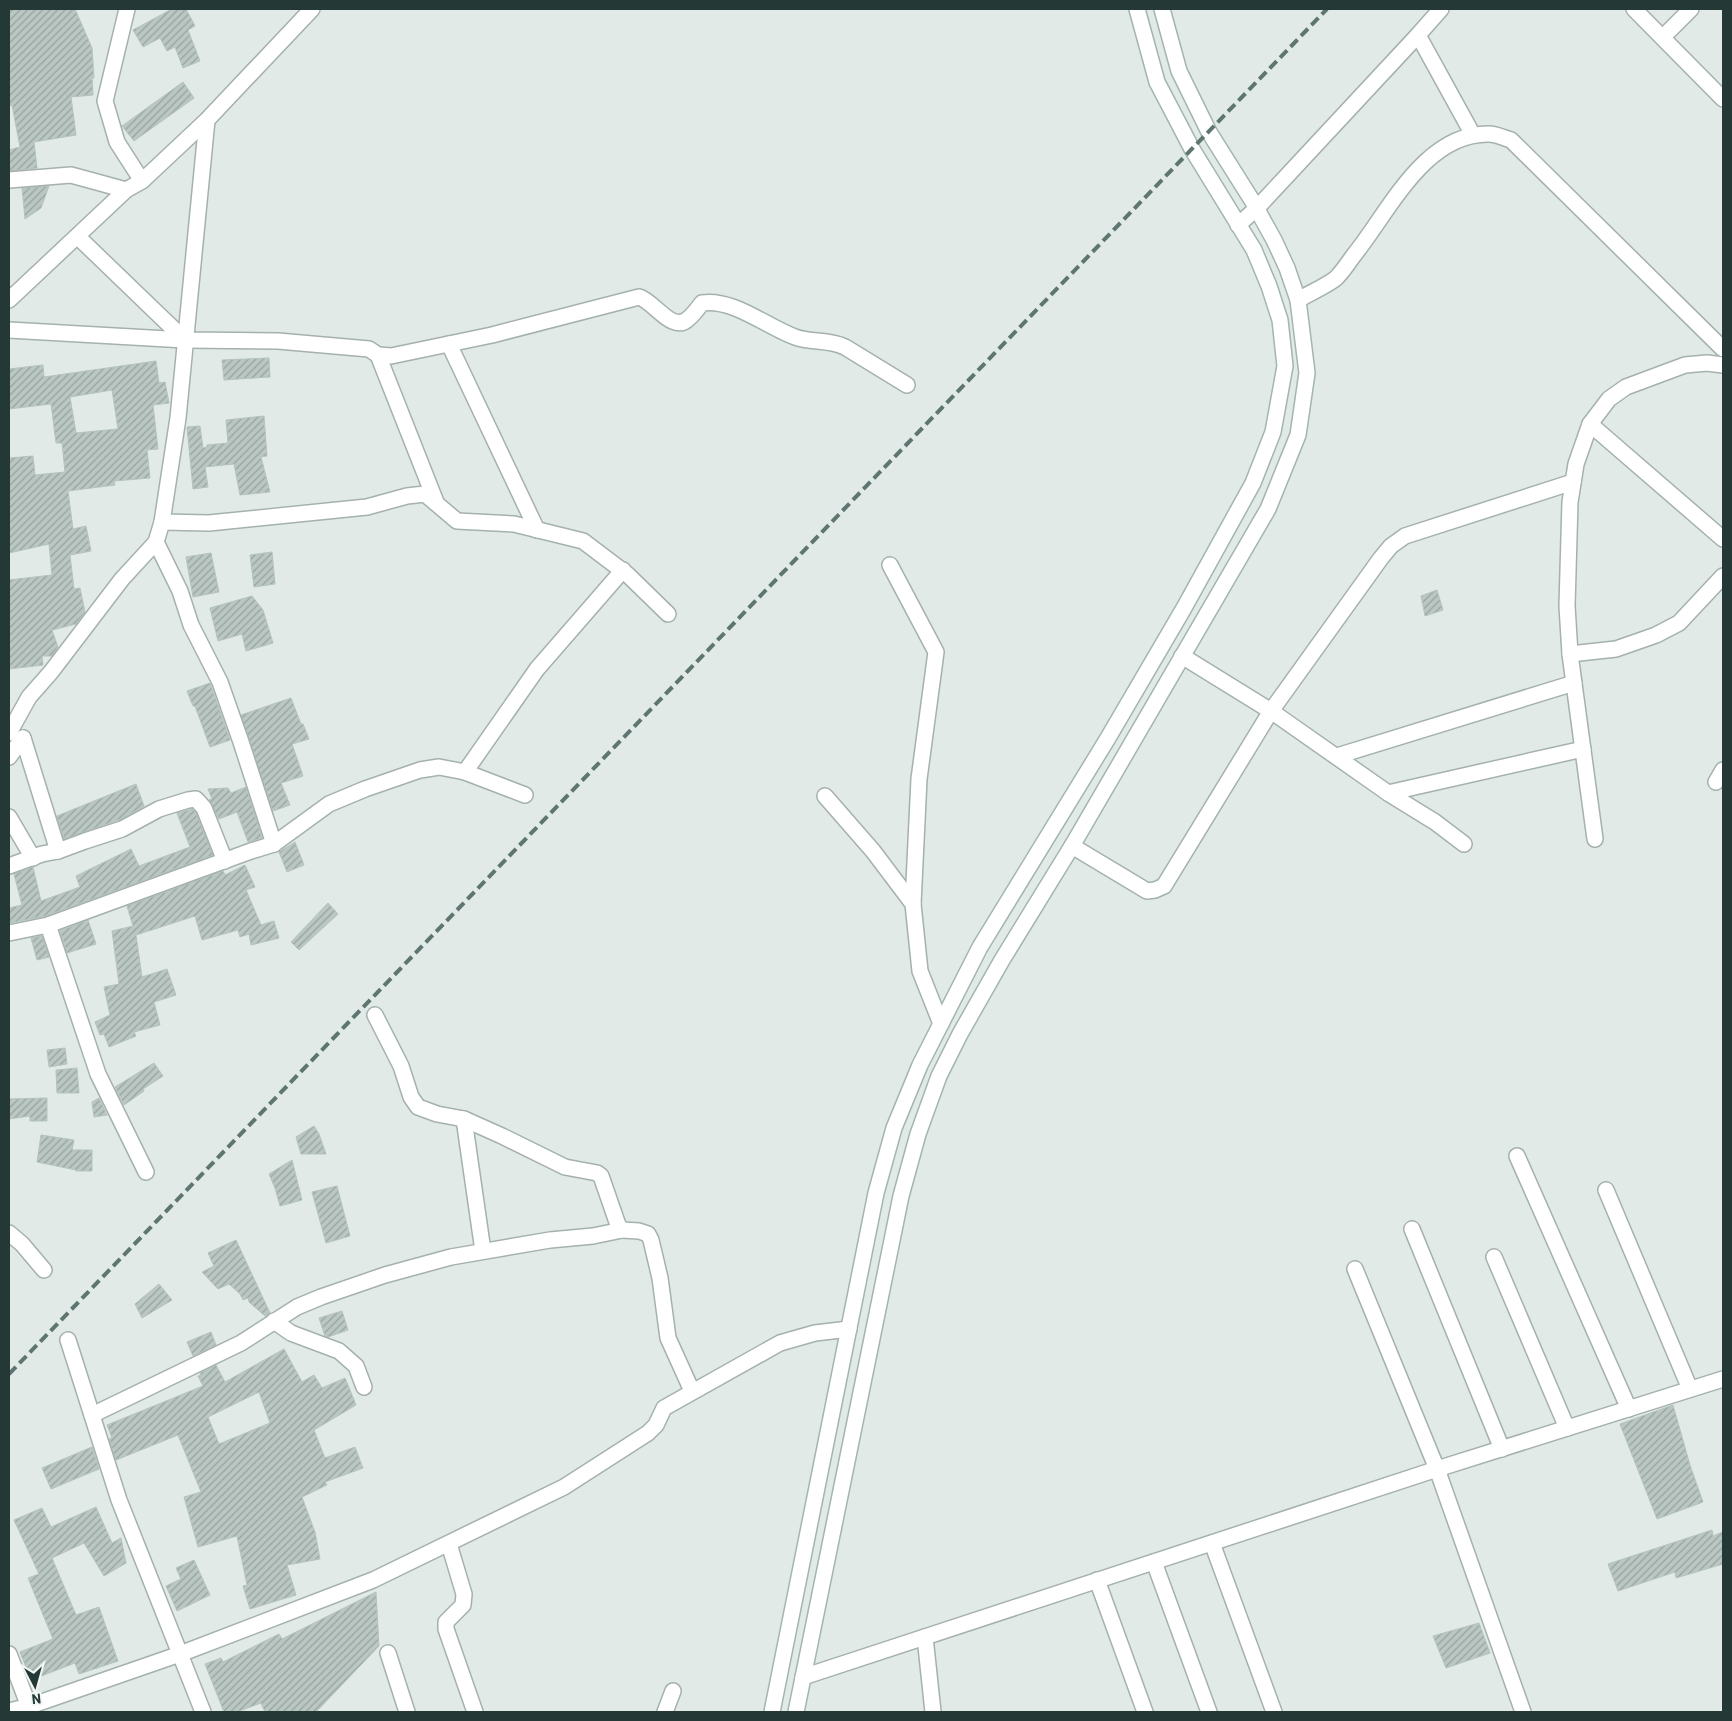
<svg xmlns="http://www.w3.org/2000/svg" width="1732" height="1721" font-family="Barlow,sans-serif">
  <defs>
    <pattern id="building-hatch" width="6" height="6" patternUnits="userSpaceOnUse" patternTransform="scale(1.25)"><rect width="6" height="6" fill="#bac7c3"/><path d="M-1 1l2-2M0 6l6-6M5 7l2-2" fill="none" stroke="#97a39f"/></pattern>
  </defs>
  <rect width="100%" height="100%" fill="#e1eae7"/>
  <!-- building -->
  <g fill="url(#building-hatch)" stroke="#b5c3be" fill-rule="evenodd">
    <path d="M9,9H75L92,48L94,78H92L93,95L71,97L76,135L34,142L37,168L9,171V150L20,147L12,105L9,106Z"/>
    <path d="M172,9H186L195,26L188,30L200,61L183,68L175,47L167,51L160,38L143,47L133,30Z"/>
    <path d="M183,82L194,98L134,141L122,126Z"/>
    <path d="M49,186L41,208L25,219L22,188Z"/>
    <path d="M269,358L270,377L224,380L222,360Z"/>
    <path d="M156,361L159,383L165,382L169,403L153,405L158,449L147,450L150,478L114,481L115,485L68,491L73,529L86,526L91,551L70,555L74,589L80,588L85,612L76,624L52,630L58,647L52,656H42L43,665L9,669V580L52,575L49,544L9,553V458L33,456L35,475L65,472L62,443H56L51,404L9,409V369L43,365L44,377ZM112,390L118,429L76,433L70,397Z"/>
    <path d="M264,416L267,456L261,457L270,492L240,495L234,464L205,467L208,487L193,489L187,427L200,426L203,448L207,447V445L228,443L226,420Z"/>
    <path d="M272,552L275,584L254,587L250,555Z"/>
    <path d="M211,553L219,592L193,597L186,557Z"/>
    <path d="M1437,590L1443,610L1425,616L1421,596Z"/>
    <path d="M252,596L263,610L273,643L246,651L242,634L218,641L210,608Z"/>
    <path d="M210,683L230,740L210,747L195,706H193L187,691Z"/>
    <path d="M291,698L301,724H303L309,739L292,744L303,776L281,783L290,805L273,811L241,715Z"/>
    <path d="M136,784L144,806L121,819L64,839L57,816Z"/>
    <path d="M246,787L262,838L248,842L237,812L219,819L209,800L212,799L208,789L228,788L231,793Z"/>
    <path d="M192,809L196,813L213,855L45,916L9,923V908L22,905L14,874L33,867L41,901L80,887L76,876L131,849L139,866L190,847L177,813Z"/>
    <path d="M295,842L304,865L287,872L279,852Z"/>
    <path d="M245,865L255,887L246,890L261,925L274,921L279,938L251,945L249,934L240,937L238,930L202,940L195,916L136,935L142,977L167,969L176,995L154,1002L160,1025L134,1032L136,1036L109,1047L104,1034L100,1035L95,1022L110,1015L104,987L119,984L112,931L133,926L127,906L223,871L225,875Z"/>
    <path d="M328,903L338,914L299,950L291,942Z"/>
    <path d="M88,920L96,944L67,953L60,931Z"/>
    <path d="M42,936L49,957L37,960L31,938Z"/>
    <path d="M65,1048L67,1064L49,1067L47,1050Z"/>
    <path d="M154,1063L163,1076L143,1089L144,1091L124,1105L115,1087Z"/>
    <path d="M77,1068L79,1093H57L56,1070Z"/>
    <path d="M47,1098V1121H30V1116L9,1119V1099Z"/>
    <path d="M99,1098L107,1115L94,1117L92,1102Z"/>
    <path d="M314,1126L319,1134L326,1154H301L296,1137Z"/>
    <path d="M41,1135L74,1140L72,1150H92V1171H76V1170L37,1162Z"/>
    <path d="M292,1160L302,1200L280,1206L275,1188L269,1174Z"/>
    <path d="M337,1186L350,1236L326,1243L312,1192Z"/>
    <path d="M236,1240L270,1313L265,1316L249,1302L248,1298L243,1300L240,1294L229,1284L218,1289L202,1272L214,1266L208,1253Z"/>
    <path d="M159,1284L172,1300L142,1318L135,1304Z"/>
    <path d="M342,1311L348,1330L328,1337L325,1336L319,1318Z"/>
    <path d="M211,1332L216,1345L193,1356L187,1342Z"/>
    <path d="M284,1349L302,1382L314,1375L322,1388L345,1378L356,1405L314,1430L325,1458L355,1447L363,1468L325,1482L327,1485L302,1497L315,1532L320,1559L287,1565L296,1595L250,1609L243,1586L247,1585L237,1536L198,1547L184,1497L201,1492L178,1435L116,1460L109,1439L112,1438L107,1425L203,1386L198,1376L201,1375L200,1373L216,1365L225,1382ZM259,1392L270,1423L219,1444L208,1417Z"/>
    <path d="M1673,1405L1690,1465L1703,1502L1657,1519L1620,1424Z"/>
    <path d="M92,1447L99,1469L51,1489L42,1468Z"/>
    <path d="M96,1507L112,1543L121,1538L126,1563L104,1576L84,1543L52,1558L76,1615L99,1607L118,1661L79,1674L75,1663L31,1680L20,1652L53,1639L28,1578L39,1574L14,1520L42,1508L51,1527Z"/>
    <path d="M1712,1530L1713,1536L1723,1532V1564L1676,1578L1675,1572L1618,1591L1608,1564Z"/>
    <path d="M194,1560L210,1595L177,1611L166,1586L181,1579L176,1568Z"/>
    <path d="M376,1592L379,1646L316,1712H265L261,1703L237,1712H224L205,1664L221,1658L223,1662L279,1634L282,1639Z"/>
    <path d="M1479,1623L1490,1653L1446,1668L1433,1636Z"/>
  </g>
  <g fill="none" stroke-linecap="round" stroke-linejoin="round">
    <defs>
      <g id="minor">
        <path d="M127,9L105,101L117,142L142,181"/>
        <path d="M1441,9L1418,35L1473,135"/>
        <path d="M1634,9L1723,99"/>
        <path d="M1663,37L1691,9"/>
        <path d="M9,180L71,175L126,190"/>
        <path d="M1238,225L1257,208L1418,35"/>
        <path d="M78,237L185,340"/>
        <path d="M9,300L126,190L142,181L207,120L312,9"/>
        <path d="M1298,300C1310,293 1324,287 1335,279C1342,273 1348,263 1354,255C1389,212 1424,133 1489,134C1496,134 1504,138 1511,140L1723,349"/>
        <path d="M9,330L185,340L278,341L369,349L378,355L391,356L492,335L639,297C654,301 673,335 689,318C694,314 698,308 702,303C733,298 767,327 795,337C811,343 828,339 845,347L907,385"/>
        <path d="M449,344L537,530"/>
        <path d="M378,355L436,502"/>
        <path d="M1590,424L1723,539"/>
        <path d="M162,522L209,523L367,507L407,496L425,494L457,521L514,524L583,541L628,575L668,614"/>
        <path d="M156,542L180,591L191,625L220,682L241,742L274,844"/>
        <path d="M890,565L936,652L919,779L913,904"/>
        <path d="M1570,654L1616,649L1656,635L1679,623L1723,576"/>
        <path d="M1182,656L1271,711L1388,793L1435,822L1464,844"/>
        <path d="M9,733L29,697L51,672L122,579L156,542L162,522L178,418L207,120"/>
        <path d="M23,738L58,851"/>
        <path d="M1337,756L1574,683"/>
        <path d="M9,757L23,738"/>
        <path d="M465,772L537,669L623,570"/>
        <path d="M1716,782L1723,770"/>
        <path d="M1388,793L1583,749"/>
        <path d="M825,796L873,851L913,904L920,971L941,1024"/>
        <path d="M9,817L33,858"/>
        <path d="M1595,839L1570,654L1567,606L1570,502L1576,464L1590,424L1609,399L1626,387L1685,365L1707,363L1723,365"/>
        <path d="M1072,846L1147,891L1155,890L1164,886L1271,711L1381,558L1391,546L1405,536L1573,482"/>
        <path d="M9,866L42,854L58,851L85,841L122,829L159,809L188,800L196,799L204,808L225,861"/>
        <path d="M48,925L98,1074L146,1172"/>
        <path d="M9,933L48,925L251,851L274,844L329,804L365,789L420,770L439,767L465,772L525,795"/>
        <path d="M375,1015L401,1066L411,1097L418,1107L437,1114L464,1119L502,1136L565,1167L597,1173L601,1176L618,1225L622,1230L639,1231L648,1234L651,1240L660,1278L668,1338L692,1391"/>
        <path d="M464,1119L483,1251"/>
        <path d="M1517,1156L1629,1409"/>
        <path d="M1606,1190L1690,1389"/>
        <path d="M1412,1229L1502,1449"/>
        <path d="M9,1233L22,1244L44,1270"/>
        <path d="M1494,1257L1567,1428"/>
        <path d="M1355,1269L1437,1469L1523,1712"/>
        <path d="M274,1321L291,1333L339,1351L356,1366L364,1387"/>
        <path d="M68,1340L119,1500L203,1712"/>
        <path d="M92,1415L241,1343L297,1307L321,1297L385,1275L451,1257L550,1240L593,1236L622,1230"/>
        <path d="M1212,1543L1274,1712"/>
        <path d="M449,1544L464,1594L463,1605L446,1622V1629L475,1712"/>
        <path d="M1154,1562L1209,1712"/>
        <path d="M1097,1580L1145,1712"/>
        <path d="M925,1637L933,1712"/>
        <path d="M388,1653L407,1712"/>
        <path d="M9,1654L31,1712"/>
        <path d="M803,1677L1437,1469L1723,1379"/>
        <path d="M9,1711L30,1706L180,1654L373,1580L564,1487L648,1433L656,1425L664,1408L780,1343L815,1333L849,1329"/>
        <path d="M665,1712L673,1691"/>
      </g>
      <g id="secondary">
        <path d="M772,1712L876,1193L894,1128L920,1065L980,947L1108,738L1184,608L1253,483L1273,432L1285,366L1280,320L1269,286L1254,250L1192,149L1157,82L1137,9"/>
        <path d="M796,1712L901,1196L918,1134L939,1076L960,1034L1002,960L1072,846L1268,509L1298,435L1307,373L1298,300L1287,268L1274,240L1253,202L1209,132L1179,71L1162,9"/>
      </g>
    </defs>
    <!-- minor casing -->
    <use href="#minor" stroke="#a5b1ae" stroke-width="18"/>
    <!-- secondary casing -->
    <use href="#secondary" stroke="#a2b5b0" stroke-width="18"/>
    <!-- minor -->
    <use href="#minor" stroke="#fff" stroke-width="15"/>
    <!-- secondary -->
    <use href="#secondary" stroke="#fff" stroke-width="15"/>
    <!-- rail -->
    <path stroke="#5e7571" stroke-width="4" stroke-dasharray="10 5" stroke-linecap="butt" d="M9,1374L1327,9"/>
  </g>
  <!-- border -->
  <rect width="1732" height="1721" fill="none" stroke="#243935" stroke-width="20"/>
  <!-- north arrow -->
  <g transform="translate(35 1686) rotate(174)" stroke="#f2f7f5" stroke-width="4" paint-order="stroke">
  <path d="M0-4L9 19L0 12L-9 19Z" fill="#243935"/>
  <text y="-8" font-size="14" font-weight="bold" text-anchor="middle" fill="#243935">N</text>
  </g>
</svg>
